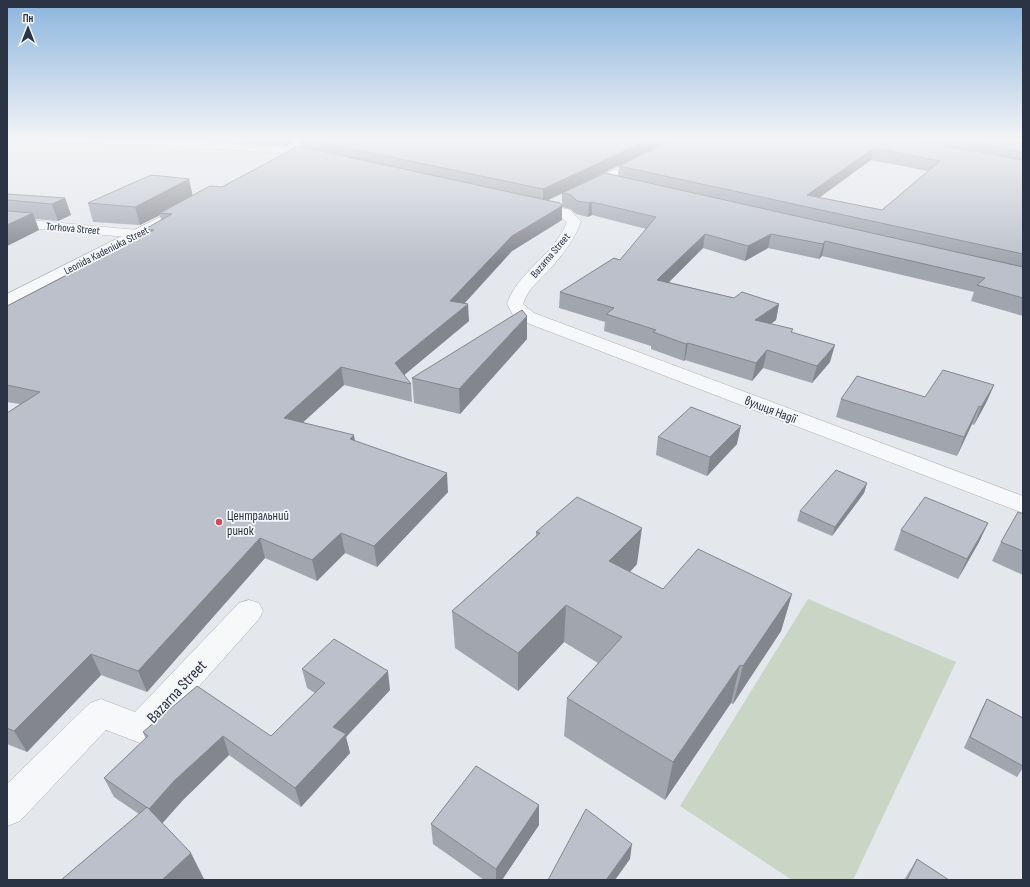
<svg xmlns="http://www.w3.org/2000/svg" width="1030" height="887" font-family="'Sofia Sans Condensed',sans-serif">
  <rect width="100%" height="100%" fill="#e4e7ec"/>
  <!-- green -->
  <path fill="#c9d6c5" d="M808,599L956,662L853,880H792L680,806Z"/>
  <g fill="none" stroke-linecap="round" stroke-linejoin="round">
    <defs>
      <g id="minor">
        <path d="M43,139L175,140L291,148L323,155L325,157L319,160L291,154L175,146L48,142Z"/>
        <path d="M677,139H691L591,191H583L581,188L583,185Z"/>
        <path d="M534,201L570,210L581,221C575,239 563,254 551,268C540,280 528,288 523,304L534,313L1023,496V513L522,321L513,315L507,304C517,272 553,257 567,222L560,216L529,208L528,205Z"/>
        <path d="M7,218L138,230L143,231L145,234L143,237L138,238L7,226Z"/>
        <path d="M249,600L259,603L263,611L259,619L152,739L140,743L106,730L20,821L7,826V784L90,703L101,699L135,712L239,603Z"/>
      </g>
      <path id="tertiary" d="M172,211L177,212L179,215L177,218L13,305L7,306V294Z"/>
    </defs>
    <!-- minor casing -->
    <use href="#minor" stroke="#a9aeb7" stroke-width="1"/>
    <!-- tertiary casing -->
    <use href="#tertiary" stroke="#a9aeb7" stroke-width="1"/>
    <!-- minor -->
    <use href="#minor" fill="#f7f8fa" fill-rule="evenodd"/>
    <!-- tertiary -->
    <use href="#tertiary" fill="#f7f8fa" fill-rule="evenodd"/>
  </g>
  <!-- wall -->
  <g fill="#a1a5ae" fill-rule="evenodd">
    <path d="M181,139H298L286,146Z"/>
    <path d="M300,139H1023V316L971,301L974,292L822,256L819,259L768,248L745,261L703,248L669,282L734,298L779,304L776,320L771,324L792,332L830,362L812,383L763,368L752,381L685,360L684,361L651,349V346L604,331L605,322L559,308L560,292L620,260L646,229L592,215L588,217L576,214L570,209L562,207V220L512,251L464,304L469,321L404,375L411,384L412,402L344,385L303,422L355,441L448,492L377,567L345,553L317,581L265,558L147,692L101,675L27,752L7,744V413L20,404L7,402V306L146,233L145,229L161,220L160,215L140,225L93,222L88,203L193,195L222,187L301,146ZM671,140L619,166L618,176L562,193V205L547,201ZM871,160L928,171L882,210L819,198Z"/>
    <path d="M7,194L65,198L71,215L58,221L35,219L39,230L7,246Z"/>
    <path d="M527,339L460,414L414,403L412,378Z"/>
    <path d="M994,385L986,403L974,425L972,424L957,456L836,417L841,399L925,397Z"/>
    <path d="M658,437L737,444L707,476L656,455Z"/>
    <path d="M867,483L864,493L832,536L797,521L800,511Z"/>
    <path d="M1023,514V575L992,561L1001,542Z"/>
    <path d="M988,523L979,542L958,579L894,550L901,530Z"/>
    <path d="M536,532L637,564L630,572L663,589L792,594L781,631L733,704L731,703L665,800L564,736L567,698L598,663L564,642L518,691L455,648L452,611L536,536Z"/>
    <path d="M302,669L390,690L346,737L350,753L301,807L229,755L183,800L162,823L204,879L203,880H61L139,814L114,797L104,778L146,739L143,732L271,736L315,693L307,688Z"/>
    <path d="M987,699L1023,718V768L1017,777L964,748L981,710Z"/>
    <path d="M539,805V825L502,880H484L433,844L431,824Z"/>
    <path d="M917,859L949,880H904Z"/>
  </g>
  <!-- shaded-wall -->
  <g fill="#83868d">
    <path d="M285,139H298L286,146Z"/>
    <path d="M650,139H673L543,202V189Z"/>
    <path d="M874,148L871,160L806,207L807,195Z"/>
    <path d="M189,179L193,197L160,213V215L140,225L135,207Z"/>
    <path d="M65,198L71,215L58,221L52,204Z"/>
    <path d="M592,202V215L588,217L589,203Z"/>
    <path d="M562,206V220L512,251L451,318L450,301L512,236Z"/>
    <path d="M33,213L39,230L7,246V225Z"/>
    <path d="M705,234L703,248L656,295L657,280Z"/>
    <path d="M771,234L768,248L745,261L748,246Z"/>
    <path d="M825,241L822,256L819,259L823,244Z"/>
    <path d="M468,304L469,321L397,381L395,363Z"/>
    <path d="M779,304L776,320L752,337L755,320Z"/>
    <path d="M527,316V339L460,414L459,389Z"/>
    <path d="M688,343L685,360L684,361L686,344Z"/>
    <path d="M835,345L830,362L812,383L817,366Z"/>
    <path d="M767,350L763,368L752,381L756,363Z"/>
    <path d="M341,367L344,385L287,437L284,418Z"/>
    <path d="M994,385L986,403L974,425L981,407Z"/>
    <path d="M979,406L972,424L957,456L964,437Z"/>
    <path d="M741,426L737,444L707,476L710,457Z"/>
    <path d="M354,435L357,454L350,439Z"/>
    <path d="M447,473L448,492L377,567L374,546Z"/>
    <path d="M867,483L864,493L832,536L835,527Z"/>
    <path d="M988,523L979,542L958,579L967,559Z"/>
    <path d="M642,528L637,564L605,598L609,561Z"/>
    <path d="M341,533L345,553L317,581L312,560Z"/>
    <path d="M260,538L265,558L147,692L138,671Z"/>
    <path d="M792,594L781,631L733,704L743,666Z"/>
    <path d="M566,605L564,642L518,691V653Z"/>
    <path d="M91,654L101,675L27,752L14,731Z"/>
    <path d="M740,665L731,703L665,800L673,762Z"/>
    <path d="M388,671L390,690L346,737L350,753L301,807L295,788L333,727Z"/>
    <path d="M223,736L229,755L183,800L159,827L149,809L174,781Z"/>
    <path d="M539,805V825L502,880H496V869Z"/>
    <path d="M632,844L630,859L615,880H606Z"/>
    <path d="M191,853L204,879L203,880H162Z"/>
  </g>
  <!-- building -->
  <g fill="#bbc0ca" stroke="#83868d" fill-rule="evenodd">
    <path d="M310,139H650L543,189L310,140Z"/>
    <path d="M673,139H909L1023,160V254L619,166ZM874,148L940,161L882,210L807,195Z"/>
    <path d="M957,139H1023V152Z"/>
    <path d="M298,146L560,203L562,206L512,236L450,301L468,304L395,363L411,384L341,367L284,418L354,435L350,439L447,473L374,546L341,533L312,560L260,538L138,671L91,654L14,731L7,728V413L40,392L7,385V306L154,230L145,229L172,214L160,213L210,186L222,187Z"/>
    <path d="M605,173L1023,267V298L977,285L985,278L825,241L823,244L771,234L748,246L705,234L657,280L734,298L742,292L779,304L755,320L793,329L791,332L835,345L817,366L767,350L756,363L688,343L686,344L653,332L656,330L606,314L614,308L560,292L614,258L620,260L656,217L592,202L589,203L577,201L571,195L562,193Z"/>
    <path d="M151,175L189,179L135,207L88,203Z"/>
    <path d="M7,194L65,198L52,204L7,200Z"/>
    <path d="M7,211L33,213L7,225Z"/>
    <path d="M522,310L527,316L459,389L412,378Z"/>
    <path d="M943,370L994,385L981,407L979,406L964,437L841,399L857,376L925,397Z"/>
    <path d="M691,407L741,426L710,457L658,437Z"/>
    <path d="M836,470L867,483L835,527L800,511Z"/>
    <path d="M577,497L642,528L609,561L663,589L698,549L792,594L743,666L740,665L673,762L567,698L622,637L566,605L518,653L452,611L540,533L536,532Z"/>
    <path d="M925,497L988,523L967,559L901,530Z"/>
    <path d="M1018,512L1023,514V551L1001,542Z"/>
    <path d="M334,639L388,671L333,727L346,734L295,788L223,736L174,781L149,809L104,778L148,736L143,732L197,686L271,736L325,683L302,669Z"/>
    <path d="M987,699L1023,718V766L970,737Z"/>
    <path d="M476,766L539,805L496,869L431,824Z"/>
    <path d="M147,807L191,853L162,880H61Z"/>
    <path d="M586,809L632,844L606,880H548Z"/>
    <path d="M917,859L949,880H907Z"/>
  </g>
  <!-- sky -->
  <linearGradient id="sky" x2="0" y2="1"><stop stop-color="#8bb4dd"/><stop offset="0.53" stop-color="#f3f4f6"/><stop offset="1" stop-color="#f3f4f6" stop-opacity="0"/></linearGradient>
  <rect width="1030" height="263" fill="url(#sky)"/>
  <!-- markers -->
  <circle fill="#d1495b" stroke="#f4f6f9" stroke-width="1.5" cx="219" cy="522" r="4"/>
  <g text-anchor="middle" stroke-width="3.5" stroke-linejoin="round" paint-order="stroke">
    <!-- far-street labels -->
    <g font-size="11" fill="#2b3445" stroke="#f4f6f9">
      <text transform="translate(73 228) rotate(5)" y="4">Torhova Street</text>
      <text transform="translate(106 250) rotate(-27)" y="4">Leonida Kadeniuka Street</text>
      <text transform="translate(550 255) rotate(-50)" y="4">Bazarna Street</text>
    </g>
    <!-- street labels -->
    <g font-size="13" fill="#2b3445" stroke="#f4f6f9">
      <text transform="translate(771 409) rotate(21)" y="5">вулиця Надії</text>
    </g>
    <!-- poi labels -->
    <g font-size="13" fill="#2b3445" stroke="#f4f6f9" text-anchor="start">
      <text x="227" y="520">Центральний<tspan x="227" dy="15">ринок</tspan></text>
    </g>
    <!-- near-street labels -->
    <g font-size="16" fill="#2b3445" stroke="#f4f6f9">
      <text transform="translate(176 691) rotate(-47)" y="6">Bazarna Street</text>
    </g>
  </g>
  <!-- border -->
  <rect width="1030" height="887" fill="none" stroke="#2b3445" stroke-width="16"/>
  <!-- north arrow -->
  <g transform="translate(28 28)" stroke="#f4f6f9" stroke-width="3" paint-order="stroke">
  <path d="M0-3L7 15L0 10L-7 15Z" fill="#2b3445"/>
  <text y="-6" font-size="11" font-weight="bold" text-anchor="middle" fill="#2b3445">Пн</text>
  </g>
</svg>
